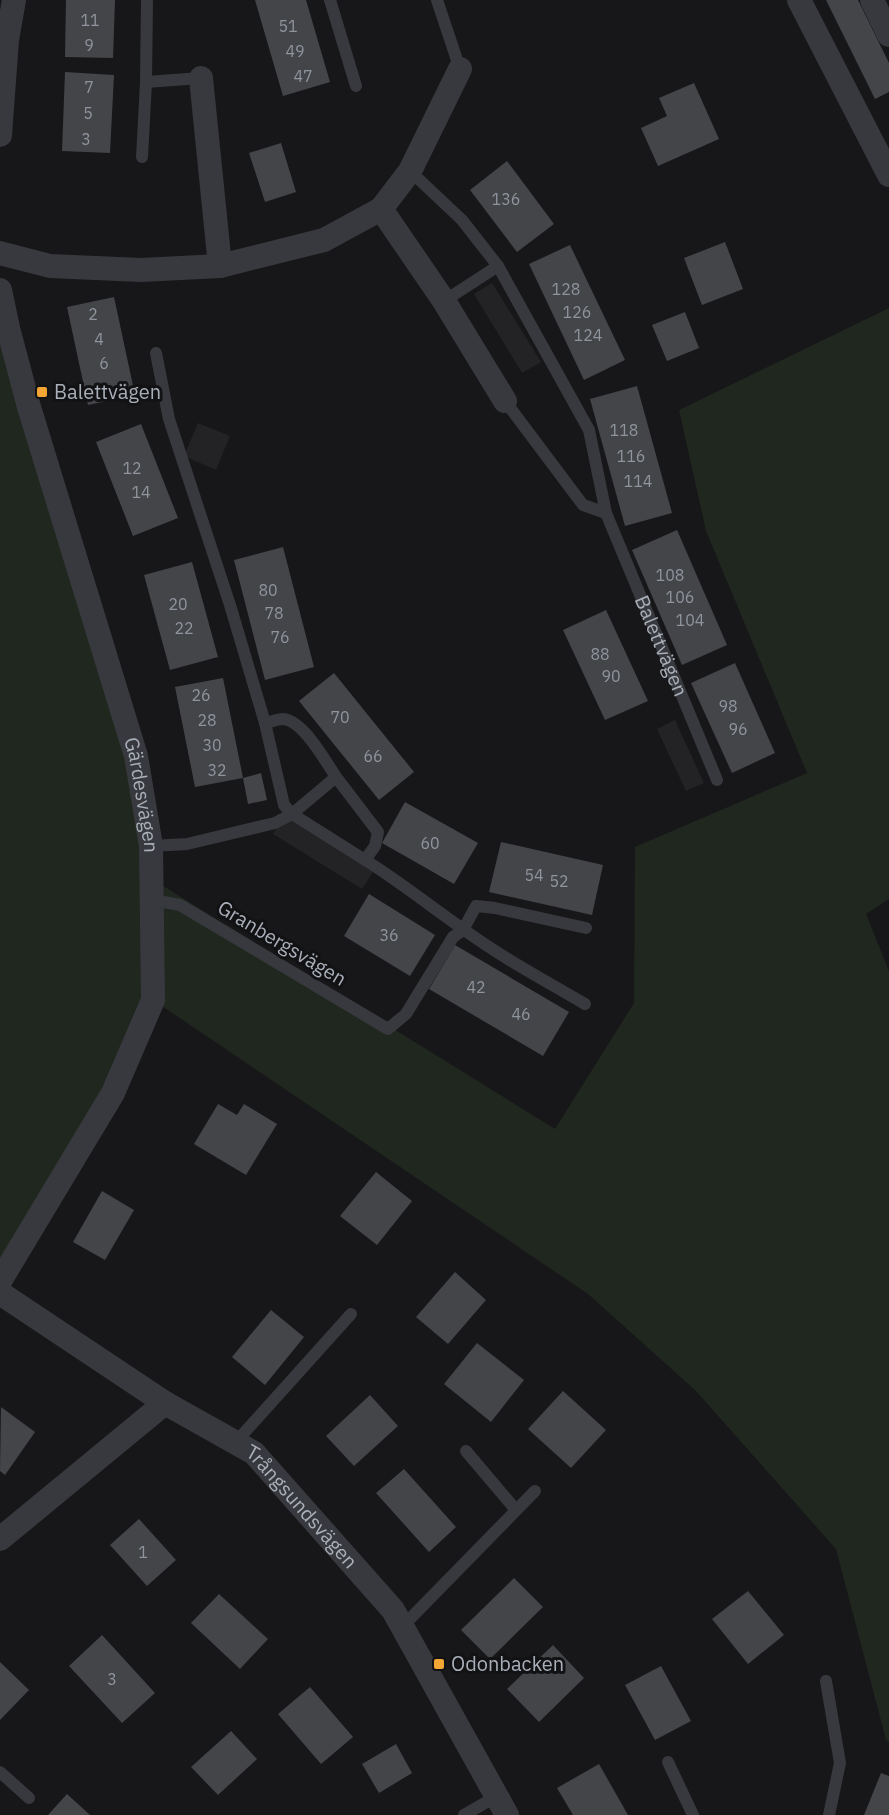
<svg xmlns="http://www.w3.org/2000/svg" width="889" height="1815" font-family="'IBM Plex Sans',sans-serif">
  <rect width="100%" height="100%" fill="#171719"/>
  <!-- built -->
  <g fill="#232326">
    <path d="M492,283L541,362L522,373L474,294Z"/>
    <path d="M198,423L230,436L216,470L184,456Z"/>
    <path d="M675,720L704,783L686,791L657,729Z"/>
    <path d="M284,816L373,872L362,889L273,834Z"/>
  </g>
  <!-- green -->
  <path fill="#1f271f" d="M889,308V899L866,914L889,971V1742L886,1740L836,1549L696,1391L588,1294L153,1000L0,1281V347H13L136,756L152,879L555,1129L634,1003L635,847L807,773L706,531L679,410Z"/>
  <!-- building -->
  <g fill="#434549">
    <path d="M66,0H115L113,58L65,57Z"/>
    <path d="M255,0H306L330,82L283,96Z"/>
    <path d="M826,0H858L889,63V92L875,99Z"/>
    <path d="M65,72L114,75L110,153L62,151Z"/>
    <path d="M694,83L719,139L658,166L641,128L667,116L659,98Z"/>
    <path d="M281,143L296,192L265,202L249,153Z"/>
    <path d="M507,161L554,224L517,252L470,190Z"/>
    <path d="M725,242L743,289L702,305L684,258Z"/>
    <path d="M570,245L625,360L584,380L529,264Z"/>
    <path d="M114,297L135,395L88,405L67,307Z"/>
    <path d="M685,312L699,348L667,361L652,325Z"/>
    <path d="M637,386L672,513L625,526L590,399Z"/>
    <path d="M141,424L178,518L133,536L96,442Z"/>
    <path d="M677,530L727,645L682,665L632,550Z"/>
    <path d="M283,547L314,667L265,680L234,560Z"/>
    <path d="M192,562L218,657L170,670L144,575Z"/>
    <path d="M606,610L648,701L605,720L563,630Z"/>
    <path d="M735,663L775,753L732,773L691,683Z"/>
    <path d="M334,673L414,772L379,800L299,701Z"/>
    <path d="M223,678L243,778L195,787L175,687Z"/>
    <path d="M261,773L267,800L248,804L243,778Z"/>
    <path d="M405,802L478,843L454,884L382,843Z"/>
    <path d="M501,842L603,865L592,915L489,892Z"/>
    <path d="M369,894L435,935L410,976L344,936Z"/>
    <path d="M455,945L569,1012L543,1056L429,989Z"/>
    <path d="M218,1104L237,1115L244,1104L277,1124L246,1175L194,1144Z"/>
    <path d="M376,1172L412,1201L377,1245L340,1216Z"/>
    <path d="M102,1191L134,1210L105,1260L73,1242Z"/>
    <path d="M455,1272L486,1300L448,1344L416,1317Z"/>
    <path d="M271,1310L304,1337L265,1385L232,1357Z"/>
    <path d="M477,1343L524,1380L491,1422L444,1384Z"/>
    <path d="M563,1391L606,1430L571,1468L528,1429Z"/>
    <path d="M370,1395L398,1426L354,1466L326,1436Z"/>
    <path d="M1,1407L35,1432L5,1475L0,1471Z"/>
    <path d="M404,1469L456,1527L429,1552L376,1493Z"/>
    <path d="M139,1519L176,1560L147,1586L110,1545Z"/>
    <path d="M514,1578L543,1607L490,1659L461,1630Z"/>
    <path d="M748,1591L784,1635L748,1664L712,1619Z"/>
    <path d="M219,1594L268,1639L240,1669L191,1623Z"/>
    <path d="M102,1635L155,1693L122,1723L69,1666Z"/>
    <path d="M553,1645L584,1678L539,1722L507,1689Z"/>
    <path d="M0,1662L29,1690L0,1720Z"/>
    <path d="M661,1666L691,1721L655,1740L625,1685Z"/>
    <path d="M310,1687L353,1737L321,1764L278,1714Z"/>
    <path d="M231,1731L257,1759L218,1795L191,1767Z"/>
    <path d="M396,1744L412,1773L379,1793L362,1764Z"/>
    <path d="M599,1764L628,1815H573L557,1788Z"/>
    <path d="M881,1773L889,1776V1815H864Z"/>
    <path d="M67,1794L90,1815H48Z"/>
  </g>
  <g fill="none" stroke-linecap="round" stroke-linejoin="round">
    <!-- lane -->
    <g stroke="#38393e" stroke-width="12">
      <path d="M330,0L356,86"/>
      <path d="M437,0L460,69"/>
      <path d="M146,82L201,78"/>
      <path d="M142,157L146,82L147,0"/>
      <path id="s1" d="M410,171L462,220L498,266L589,430L606,513L717,780"/>
      <path d="M444,301L498,266"/>
      <path d="M505,401L583,505L606,513"/>
      <path d="M265,723C270,722 278,719 283,719C303,720 326,762 336,777L292,814L365,860L375,846L378,832L336,777"/>
      <path d="M151,846L187,844L275,823L292,814L284,805L265,723L230,605L169,419L156,353"/>
      <path d="M365,860C399,881 430,906 463,929C501,957 544,980 585,1004"/>
      <path d="M152,900L180,905L388,1029L406,1014L453,937L463,930L476,906L495,908L586,928"/>
      <path d="M235,1443L351,1314"/>
      <path d="M466,1451L516,1510"/>
      <path d="M402,1627L535,1491"/>
      <path d="M826,1681L840,1763L829,1815"/>
      <path d="M668,1762L693,1815"/>
      <path d="M0,1772L29,1798"/>
      <path d="M464,1815L497,1796"/>
    </g>
    <!-- street -->
    <g stroke="#38393e" stroke-width="24">
      <path d="M799,0L889,175"/>
      <path d="M872,0L889,35"/>
      <path d="M201,78L220,266"/>
      <path d="M0,135L7,40L14,0"/>
      <path d="M381,209L444,301L505,401"/>
      <path d="M0,253L50,266L141,270L220,266L324,240L381,209L410,171L460,69"/>
      <path id="s2" d="M0,290L8,328L29,407L136,756L151,846L153,1000L113,1093L0,1281"/>
      <path id="s3" d="M0,1293L165,1403L254,1453L393,1610L507,1815"/>
      <path d="M0,1539L165,1403"/>
    </g>
  </g>
  <!-- markers -->
  <g fill="#f4a634" stroke="#121214" stroke-width="2">
    <rect x="36" y="386" width="12" height="12" rx="3"/>
    <rect x="433" y="1658" width="12" height="12" rx="3"/>
  </g>
  <g text-anchor="middle" stroke-width="6" stroke-linejoin="round" paint-order="stroke">
    <!-- number labels -->
    <g font-size="16" fill="#90949d">
      <text x="90" y="26">11</text>
      <text x="288" y="32">51</text>
      <text x="89" y="51">9</text>
      <text x="295" y="57">49</text>
      <text x="303" y="82">47</text>
      <text x="89" y="93">7</text>
      <text x="88" y="119">5</text>
      <text x="86" y="145">3</text>
      <text x="506" y="205">136</text>
      <text x="566" y="295">128</text>
      <text x="577" y="318">126</text>
      <text x="93" y="320">2</text>
      <text x="588" y="341">124</text>
      <text x="99" y="345">4</text>
      <text x="104" y="369">6</text>
      <text x="624" y="436">118</text>
      <text x="631" y="462">116</text>
      <text x="132" y="474">12</text>
      <text x="638" y="487">114</text>
      <text x="141" y="498">14</text>
      <text x="670" y="581">108</text>
      <text x="268" y="596">80</text>
      <text x="680" y="603">106</text>
      <text x="178" y="610">20</text>
      <text x="274" y="619">78</text>
      <text x="690" y="626">104</text>
      <text x="184" y="634">22</text>
      <text x="280" y="643">76</text>
      <text x="600" y="660">88</text>
      <text x="611" y="682">90</text>
      <text x="201" y="701">26</text>
      <text x="728" y="712">98</text>
      <text x="340" y="723">70</text>
      <text x="207" y="726">28</text>
      <text x="738" y="735">96</text>
      <text x="212" y="751">30</text>
      <text x="373" y="762">66</text>
      <text x="217" y="776">32</text>
      <text x="430" y="849">60</text>
      <text x="534" y="881">54</text>
      <text x="559" y="887">52</text>
      <text x="389" y="941">36</text>
      <text x="476" y="993">42</text>
      <text x="521" y="1020">46</text>
      <text x="143" y="1558">1</text>
      <text x="112" y="1685">3</text>
    </g>
    <!-- poi labels -->
    <g font-size="20" fill="#a9afb9" stroke="#121214" text-anchor="start">
      <text x="54" y="399">Balettvägen</text>
      <text x="451" y="1671">Odonbacken</text>
    </g>
    <!-- street labels -->
    <g font-size="20" fill="#a9afb9" stroke="#121214">
      <text dy="7" stroke="none"><textPath href="#s1" startOffset="546">Balettvägen</textPath></text>
      <text dy="7" stroke="none"><textPath href="#s2" startOffset="525">Gärdesvägen</textPath></text>
      <text transform="translate(282 943) rotate(31)" y="7">Granbergsvägen</text>
      <text dy="7" stroke="none"><textPath href="#s3" startOffset="372">Trångsundsvägen</textPath></text>
    </g>
  </g>
</svg>
